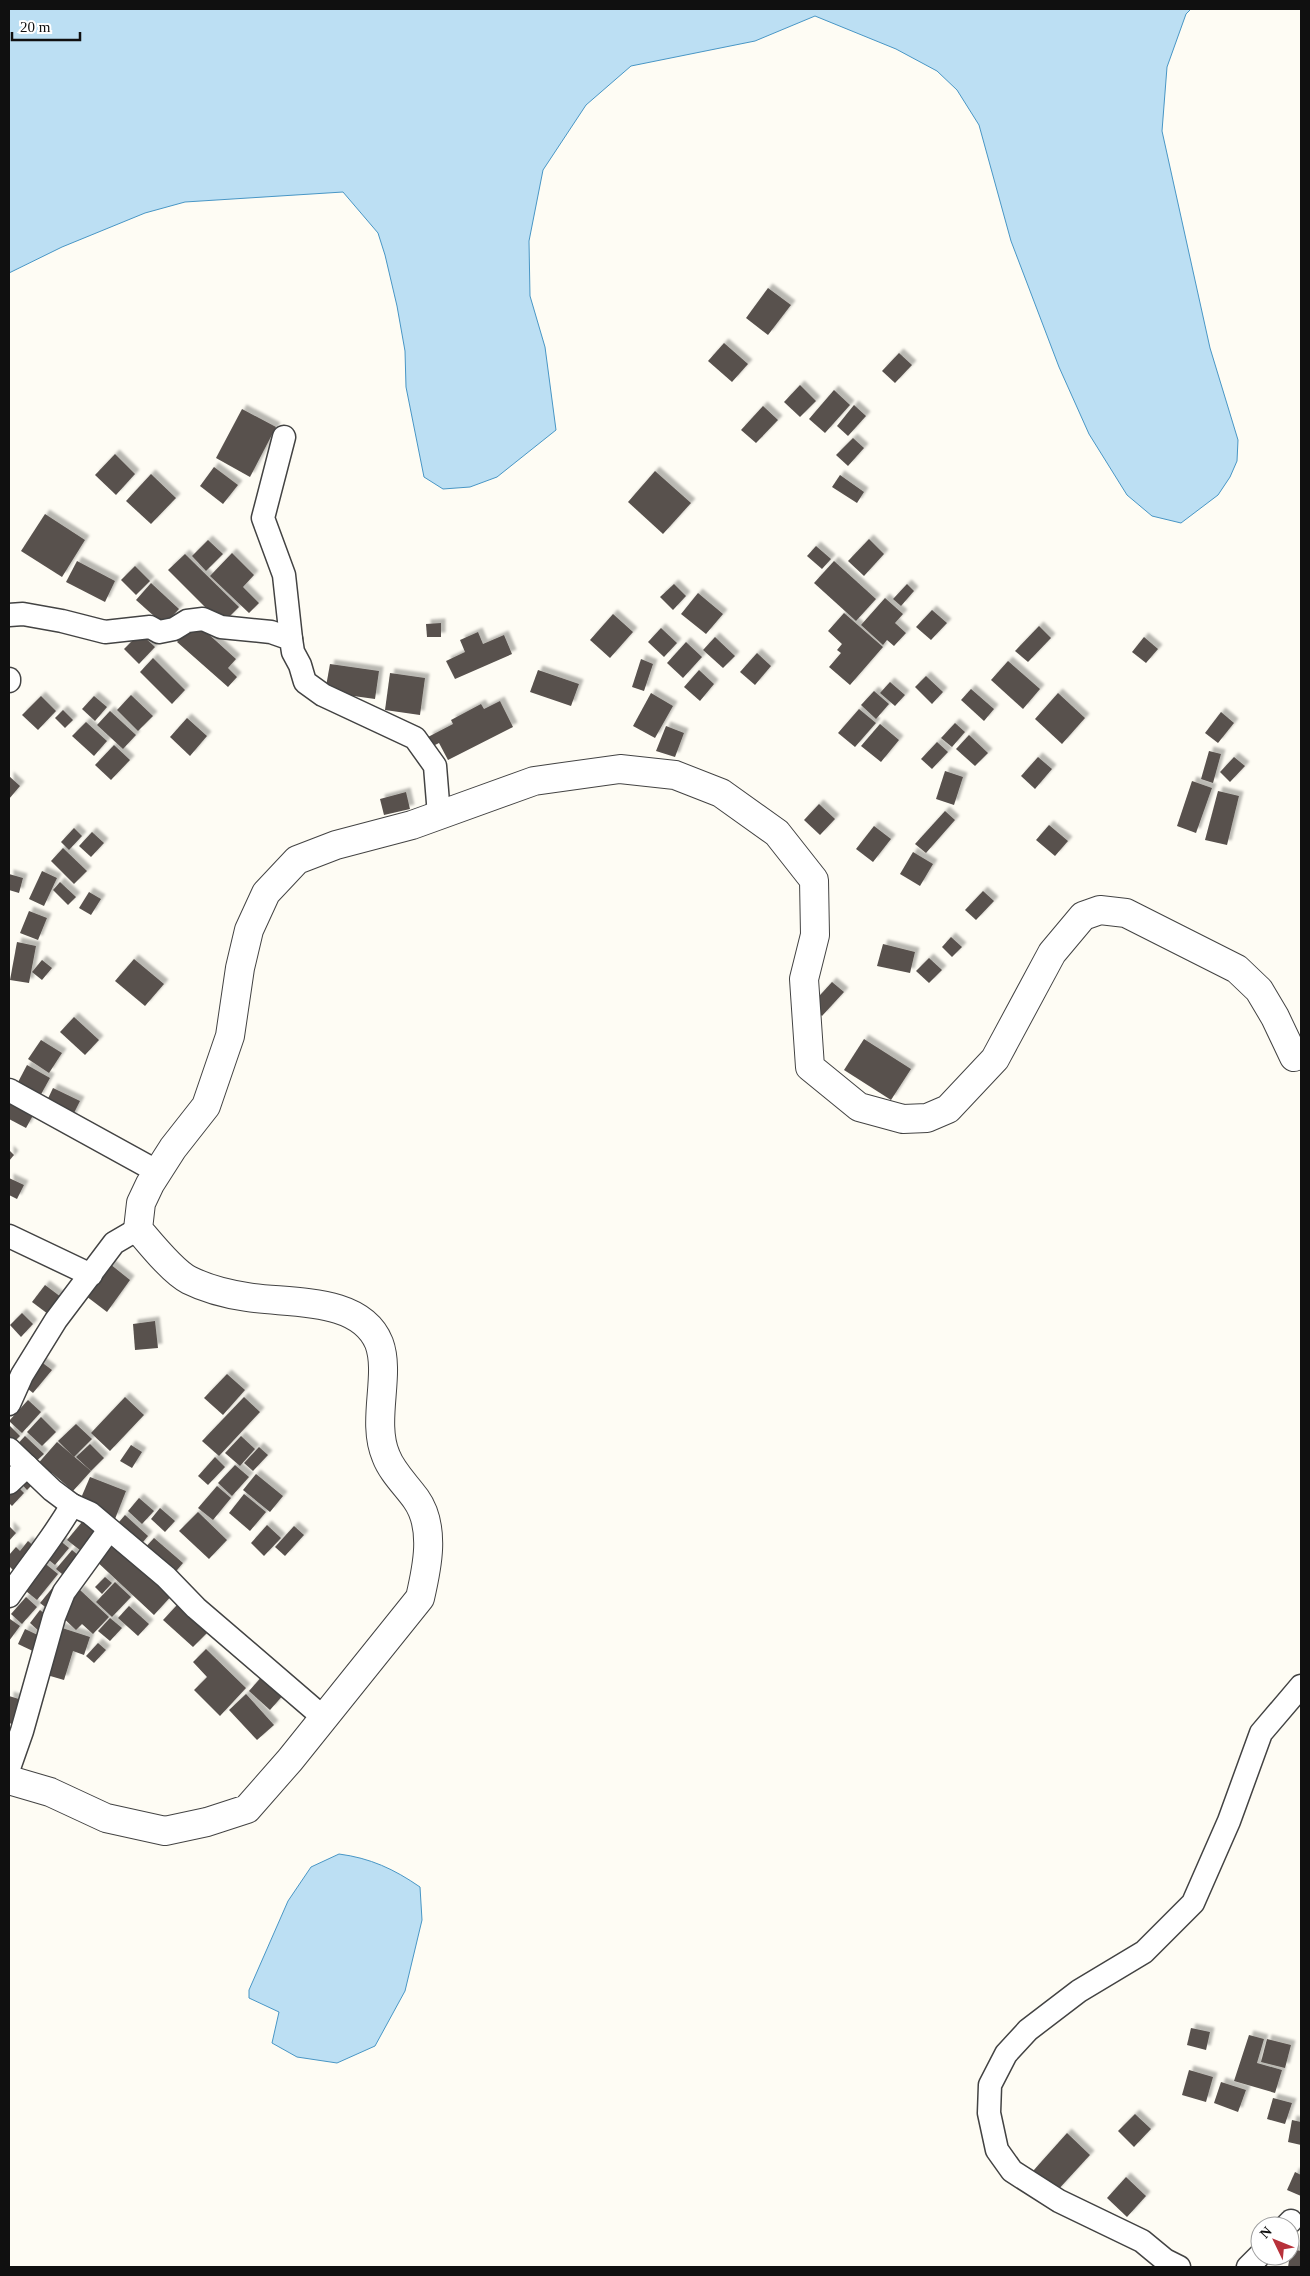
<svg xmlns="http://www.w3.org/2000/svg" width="1310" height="2276" font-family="Georgia,serif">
  <defs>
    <filter id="shadow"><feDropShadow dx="4.5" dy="-4.5" stdDeviation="1" flood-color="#0004"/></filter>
  </defs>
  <rect width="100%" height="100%" fill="#fefcf4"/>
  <!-- water -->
  <g fill="#bcdff3" stroke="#4896c5">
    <path d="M9,9H1191L1186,14L1167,67L1162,131L1210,348L1238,440L1237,461L1230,477L1218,495L1181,523L1152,516L1127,495L1089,434L1059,367L1011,241L979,125L957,90L937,71L896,49L815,16L755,41L631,66L586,105L543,170L529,241L530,296L545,347L556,430L497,477L470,487L443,489L424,477L406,387L405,351L397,306L385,255L378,233L343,192L185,202L145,213L62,247L9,273Z"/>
    <path d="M339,1854C370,1858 394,1869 420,1887L422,1920L405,1991L375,2046L337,2063L297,2057L272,2043L279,2012L249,1998V1990L288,1901L311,1867Z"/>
  </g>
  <!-- building -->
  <g fill="#58514d" filter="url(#shadow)">
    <path d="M768,288L791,305L768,335L746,318Z"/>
    <path d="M724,343L748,364L732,382L708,361Z"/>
    <path d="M899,353L912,365L895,383L882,371Z"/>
    <path d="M800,385L816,401L800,417L784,402Z"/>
    <path d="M834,390L850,405L825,433L809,419Z"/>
    <path d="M854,405L866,416L848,436L837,426Z"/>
    <path d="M763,406L778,420L756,443L741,430Z"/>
    <path d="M242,409L276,427L250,477L216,458Z"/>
    <path d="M853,438L864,448L848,466L836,455Z"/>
    <path d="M115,454L135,474L116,495L95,475Z"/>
    <path d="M214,467L238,485L223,504L200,486Z"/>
    <path d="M655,471L691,503L663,534L628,502Z"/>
    <path d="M151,474L176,498L151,524L126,501Z"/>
    <path d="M840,475L864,492L857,503L832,487Z"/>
    <path d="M45,514L85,540L62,577L21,551Z"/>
    <path d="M869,539L884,554L864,576L848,561Z"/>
    <path d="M208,540L223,554L206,571L192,556Z"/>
    <path d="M816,546L831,559L822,569L807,556Z"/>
    <path d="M232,553L254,575L243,587L259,603L249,613L210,576Z"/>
    <path d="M185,554L239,607L222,624L168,570Z"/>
    <path d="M77,561L115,581L105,602L66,582Z"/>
    <path d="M834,561L876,599L856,621L814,583Z"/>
    <path d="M135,566L150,581L136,595L121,580Z"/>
    <path d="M151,583L179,609L164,625L136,600Z"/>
    <path d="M674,584L686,596L673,610L660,597Z"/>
    <path d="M907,584L914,591L901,606L893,599Z"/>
    <path d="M698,593L723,614L706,634L681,614Z"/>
    <path d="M885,598L903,614L895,623L906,633L894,646L887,640L883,645L861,625Z"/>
    <path d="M932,610L947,623L931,640L916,627Z"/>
    <path d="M844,613L883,647L850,685L829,667L841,653L837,650L842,644L828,631Z"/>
    <path d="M613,614L633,632L610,658L590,640Z"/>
    <path d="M195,622L236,659L228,668L237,677L228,687L177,642Z"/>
    <path d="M441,623V637H427L426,624Z"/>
    <path d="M1039,626L1051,638L1028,662L1015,651Z"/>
    <path d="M661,628L677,643L664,657L648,642Z"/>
    <path d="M478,632L483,644L504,635L512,654L455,679L446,661L465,652L460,640Z"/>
    <path d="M140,633L155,647L139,664L124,649Z"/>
    <path d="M715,637L735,656L723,668L703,650Z"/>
    <path d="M1144,637L1158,649L1146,663L1132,652Z"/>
    <path d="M686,642L702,657L683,678L667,663Z"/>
    <path d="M757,653L771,666L755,685L740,672Z"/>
    <path d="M153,658L185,690L172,704L140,672Z"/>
    <path d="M641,659L653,664L644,691L632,687Z"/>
    <path d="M1008,661L1040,689L1023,709L991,680Z"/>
    <path d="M330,664L379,671L375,699L325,692Z"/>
    <path d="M538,670L579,684L571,706L530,692Z"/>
    <path d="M699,670L714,684L700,701L684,687Z"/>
    <path d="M390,673L425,678L420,715L385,710Z"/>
    <path d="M926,676L943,692L932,704L915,687Z"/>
    <path d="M890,682L905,695L895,706L880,693Z"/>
    <path d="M971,689L994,709L984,721L961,700Z"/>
    <path d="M874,691L889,704L876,719L861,705Z"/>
    <path d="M651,693L673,706L655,738L633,726Z"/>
    <path d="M1058,693L1085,718L1062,744L1035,719Z"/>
    <path d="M131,695L153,716L138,731L117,710Z"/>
    <path d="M41,696L56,711L38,730L22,715Z"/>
    <path d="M94,696L107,707L95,721L82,709Z"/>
    <path d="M500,701L513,727L448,760L439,743L433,746L428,737L453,724L451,720L481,704L484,709Z"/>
    <path d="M859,709L876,723L855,747L838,733Z"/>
    <path d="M63,710L73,720L65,728L55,718Z"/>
    <path d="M110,711L136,735L123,749L97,725Z"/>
    <path d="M1221,712L1234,723L1218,743L1205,733Z"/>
    <path d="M187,718L207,736L190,756L170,737Z"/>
    <path d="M86,722L107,741L94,756L72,736Z"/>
    <path d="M955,723L965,732L952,747L941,738Z"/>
    <path d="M880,724L899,740L881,762L861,746Z"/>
    <path d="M666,726L684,733L675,757L656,751Z"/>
    <path d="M969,735L988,753L975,766L956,749Z"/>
    <path d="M937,742L948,752L932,769L921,759Z"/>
    <path d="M114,745L130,760L111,780L95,765Z"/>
    <path d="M1209,751L1221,754L1213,783L1201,779Z"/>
    <path d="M1038,757L1052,769L1035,789L1021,776Z"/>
    <path d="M1234,757L1245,766L1230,782L1220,772Z"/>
    <path d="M945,771L963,777L954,805L936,799Z"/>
    <path d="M9,776L20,786L9,799Z"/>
    <path d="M1192,781L1212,788L1196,833L1177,826Z"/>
    <path d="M1218,791L1239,796L1227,845L1205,840Z"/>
    <path d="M406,792L410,809L384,815L380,799Z"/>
    <path d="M819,804L835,819L820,835L804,820Z"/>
    <path d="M945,811L955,820L926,853L915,844Z"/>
    <path d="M1049,825L1068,841L1055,856L1036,840Z"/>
    <path d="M874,826L891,839L873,862L856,849Z"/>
    <path d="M74,828L82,836L69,850L61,842Z"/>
    <path d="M92,832L104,843L91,857L79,846Z"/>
    <path d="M63,848L87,871L74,884L51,861Z"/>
    <path d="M913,852L933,864L920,886L900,874Z"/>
    <path d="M42,871L57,878L44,906L29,899Z"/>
    <path d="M9,874L23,878L19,893L9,890Z"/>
    <path d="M60,882L76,897L68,905L53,890Z"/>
    <path d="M983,891L994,901L976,920L965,910Z"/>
    <path d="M89,892L101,899L91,915L79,908Z"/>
    <path d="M29,911L47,918L38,940L20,933Z"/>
    <path d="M951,937L962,947L952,957L942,947Z"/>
    <path d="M17,942L36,946L29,983L10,980Z"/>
    <path d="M883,944L915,952L910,973L877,966Z"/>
    <path d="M929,958L942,970L929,983L916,971Z"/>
    <path d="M134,959L164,984L145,1006L115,981Z"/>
    <path d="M42,960L52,968L42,980L32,972Z"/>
    <path d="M832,982L844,992L822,1016L811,1005Z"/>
    <path d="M74,1017L99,1040L85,1055L60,1032Z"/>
    <path d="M864,1039L911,1069L891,1100L844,1070Z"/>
    <path d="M41,1040L62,1053L49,1073L28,1059Z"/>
    <path d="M27,1065L50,1078L39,1098L16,1086Z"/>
    <path d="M53,1088L80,1101L71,1119L44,1107Z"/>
    <path d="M9,1095L36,1110L26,1128L9,1119Z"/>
    <path d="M9,1150L14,1155L9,1161Z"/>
    <path d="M9,1178L24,1185L17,1199L9,1195Z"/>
    <path d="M110,1264L130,1280L107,1312L86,1296Z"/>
    <path d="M45,1285L61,1297L48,1314L32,1302Z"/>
    <path d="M22,1313L33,1324L21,1337L10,1325Z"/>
    <path d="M155,1321L158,1348L135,1350L133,1324Z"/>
    <path d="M40,1361L52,1370L33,1393L22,1384Z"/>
    <path d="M227,1374L245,1390L223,1415L204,1398Z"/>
    <path d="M125,1397L144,1415L110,1451L91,1433Z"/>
    <path d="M244,1397L260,1412L219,1456L202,1441Z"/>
    <path d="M28,1400L41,1412L22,1433L9,1421Z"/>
    <path d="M41,1417L56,1432L42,1446L27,1432Z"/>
    <path d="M76,1424L92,1439L74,1457L58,1441Z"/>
    <path d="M9,1425L20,1436L12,1444L9,1441Z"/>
    <path d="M25,1436L44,1454L32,1465L14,1448Z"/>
    <path d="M241,1436L255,1449L240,1466L225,1453Z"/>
    <path d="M57,1442L91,1471L73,1491L52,1473L47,1478L35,1467Z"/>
    <path d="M90,1444L104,1458L91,1471L76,1457Z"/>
    <path d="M131,1445L142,1452L132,1468L120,1461Z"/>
    <path d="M259,1447L268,1455L253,1471L244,1463Z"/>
    <path d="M215,1457L225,1467L208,1485L198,1476Z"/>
    <path d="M235,1465L249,1477L232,1496L218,1483Z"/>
    <path d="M256,1474L283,1496L270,1512L243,1490Z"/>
    <path d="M90,1477L126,1491L115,1519L78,1505Z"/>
    <path d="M17,1479L37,1480L27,1490Z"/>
    <path d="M16,1485L24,1493L12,1506L9,1503V1493Z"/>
    <path d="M217,1486L231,1498L213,1520L198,1508Z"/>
    <path d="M244,1494L266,1512L250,1531L229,1513Z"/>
    <path d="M139,1498L154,1511L142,1524L128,1511Z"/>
    <path d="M160,1508L175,1521L165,1532L151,1519Z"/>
    <path d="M198,1512L227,1540L209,1559L179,1531Z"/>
    <path d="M125,1515L148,1536L138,1548L114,1528Z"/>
    <path d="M87,1516L105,1531L85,1554L67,1540Z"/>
    <path d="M267,1525L281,1538L264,1556L251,1543Z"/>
    <path d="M9,1526L16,1533L9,1541Z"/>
    <path d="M294,1526L304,1535L285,1556L275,1547Z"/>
    <path d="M154,1538L183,1563L172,1576L143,1550Z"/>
    <path d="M58,1539L69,1548L55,1565L44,1556Z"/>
    <path d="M118,1540L174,1593L154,1615L93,1558L107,1544L111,1548Z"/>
    <path d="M28,1541L37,1549L15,1572L9,1566V1555L16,1547L20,1551Z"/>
    <path d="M72,1550L84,1560L68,1579L56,1569Z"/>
    <path d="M42,1561L58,1574L37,1600L21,1587Z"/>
    <path d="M105,1577L112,1583L102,1594L95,1587Z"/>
    <path d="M115,1582L131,1597L112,1617L96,1602Z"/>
    <path d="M54,1586L63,1593L49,1610L40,1603Z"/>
    <path d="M80,1590L109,1617L93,1634L82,1624L76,1630L58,1613Z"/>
    <path d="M26,1597L37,1607L22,1624L11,1614Z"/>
    <path d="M177,1605L207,1633L193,1647L163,1620Z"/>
    <path d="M129,1606L149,1624L138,1636L118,1618Z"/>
    <path d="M40,1610L51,1619L40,1632L30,1623Z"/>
    <path d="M110,1618L122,1628L110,1641L98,1631Z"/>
    <path d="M10,1619L20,1626L9,1641V1620Z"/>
    <path d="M56,1626L90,1637L84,1655L73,1651L64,1680L40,1673Z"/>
    <path d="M25,1629L44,1638L37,1653L18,1644Z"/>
    <path d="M98,1643L106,1650L94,1663L86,1656Z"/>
    <path d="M206,1649L246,1688L220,1716L194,1690L207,1677L193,1662Z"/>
    <path d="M264,1674L285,1693L270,1710L249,1691Z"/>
    <path d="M246,1694L274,1725L257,1740L229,1710Z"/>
    <path d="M9,1696L22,1700L15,1725L9,1723Z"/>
    <path d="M1191,2028L1210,2032L1206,2050L1187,2045Z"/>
    <path d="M1249,2035L1264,2039L1257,2063L1282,2070L1275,2093L1234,2081Z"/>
    <path d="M1267,2039L1291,2045L1285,2068L1261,2062Z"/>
    <path d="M1189,2070L1213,2077L1206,2102L1182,2095Z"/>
    <path d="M1221,2082L1246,2090L1238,2112L1214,2103Z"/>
    <path d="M1273,2098L1292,2103L1285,2124L1267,2119Z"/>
    <path d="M1135,2114L1151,2129L1134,2147L1118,2131Z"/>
    <path d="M1292,2120L1301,2122V2145L1288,2142Z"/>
    <path d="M1067,2133L1090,2155L1056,2192L1033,2171Z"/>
    <path d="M1295,2172L1301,2175V2196L1287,2190Z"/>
    <path d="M1126,2177L1146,2196L1127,2217L1107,2198Z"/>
    <path d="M1291,2249L1301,2251V2267H1288Z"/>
  </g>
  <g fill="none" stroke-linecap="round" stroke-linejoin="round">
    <defs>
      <g id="minor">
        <path d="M284,437L263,518L284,575L291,639"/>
        <path d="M9,615L23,614L62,621L105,632L150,627L159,632L174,629L187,621L203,619L221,627L271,632L291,639L293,652L300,665L305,682L323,695L415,738L435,766L439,815"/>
        <path d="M9,679V681"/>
        <path d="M9,1090L158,1172"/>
        <path d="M9,1236L91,1275"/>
        <path d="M9,1404L22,1375L56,1320L114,1243L138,1229"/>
        <path d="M9,1449L52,1490L72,1505L90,1513L166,1577L196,1608L324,1718"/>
        <path d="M9,1483L27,1466"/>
        <path d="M9,1596C30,1565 54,1537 72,1505"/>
        <path d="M9,1768L22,1731L54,1617L64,1592L109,1530"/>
        <path d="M1286,2226L1291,2221"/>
        <path d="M1179,2267L1165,2260L1142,2241L1059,2201L1012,2171L997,2150L989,2113L990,2085L1006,2054L1028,2030L1079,1991L1144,1952L1193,1903L1229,1821L1261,1733L1301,1686"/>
        <path d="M1248,2267L1260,2255"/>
      </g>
      <path id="tertiary" d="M9,1780L50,1792L106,1818L165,1831L207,1822L247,1809L290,1760L420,1598C427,1568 436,1527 416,1499C406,1485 392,1472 386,1456C371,1421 391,1375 379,1343C360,1296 288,1304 247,1297C227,1294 207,1289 189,1280C173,1272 150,1243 138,1229L141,1203L150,1184L173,1148L206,1106L230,1036L240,968L249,930L266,893L297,860L336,845L412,825L534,781L620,769L675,775L721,793L777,833L814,880L815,935L804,979L810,1067L859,1107L903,1119L927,1118L948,1109L995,1059L1052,953L1083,916L1100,910L1126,913L1237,969L1259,990L1275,1017L1294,1057"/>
    </defs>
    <!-- minor casing -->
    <use href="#minor" stroke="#434343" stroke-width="25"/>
    <!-- tertiary casing -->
    <use href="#tertiary" stroke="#434343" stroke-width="30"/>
    <!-- minor -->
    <use href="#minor" stroke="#fff" stroke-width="22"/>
    <!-- tertiary -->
    <use href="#tertiary" stroke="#fff" stroke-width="28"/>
  </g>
  <!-- border -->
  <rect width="1310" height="2276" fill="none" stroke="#101010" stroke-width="20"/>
  <!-- north arrow -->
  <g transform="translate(1275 2241) rotate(313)"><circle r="24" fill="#ffffff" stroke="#9f9f9f"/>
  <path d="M0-4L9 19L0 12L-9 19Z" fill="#b8313a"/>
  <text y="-8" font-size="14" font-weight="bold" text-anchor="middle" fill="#101010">N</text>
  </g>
  <!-- scale -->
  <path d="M12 32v8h68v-8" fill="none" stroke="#101010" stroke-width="2.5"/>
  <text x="20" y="32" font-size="15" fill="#101010" stroke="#ffffff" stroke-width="4" paint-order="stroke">20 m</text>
</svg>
